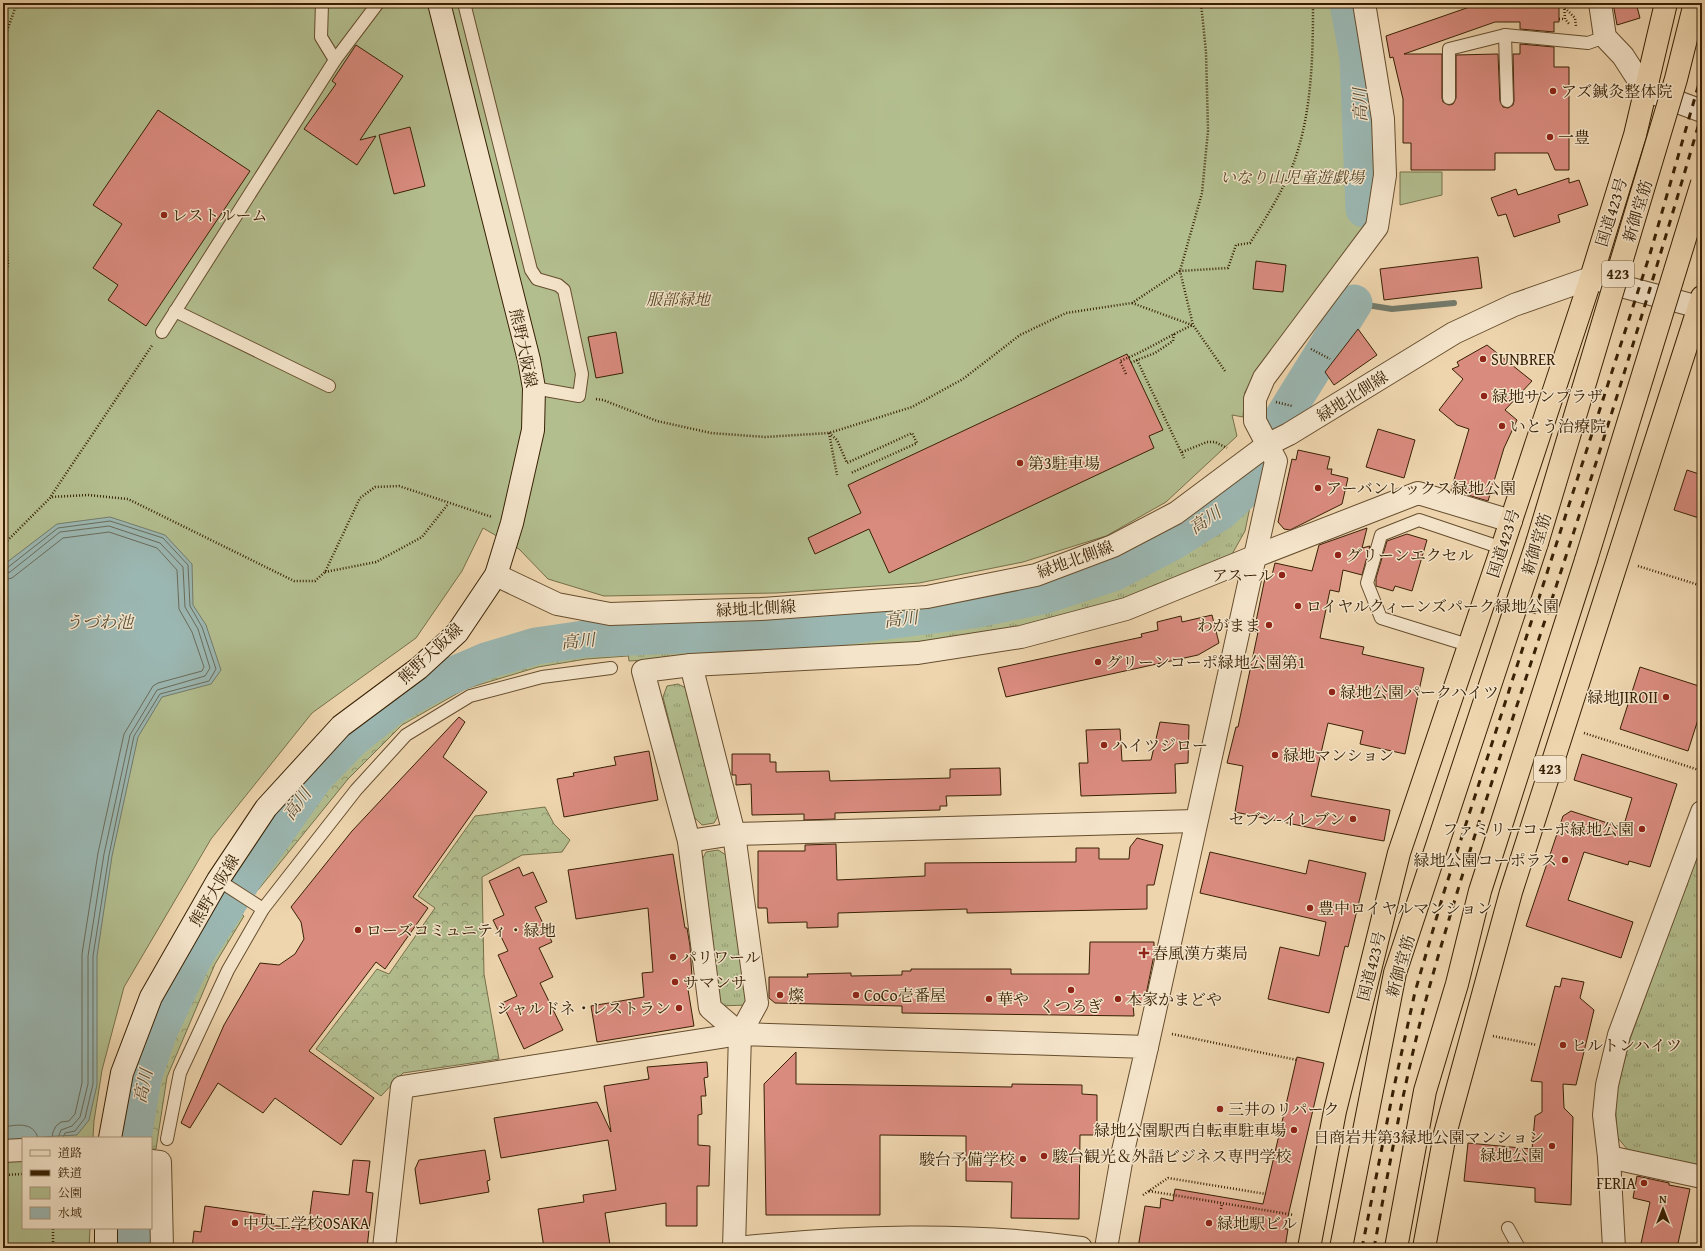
<svg xmlns="http://www.w3.org/2000/svg" width="1705" height="1251" font-family="'Gentium Book Plus','Noto Serif JP',serif">
  <defs>
    <pattern id="grass-tufts" width="24" height="20" patternUnits="userSpaceOnUse"><rect width="24" height="20" fill="#b3be8f"/><path d="M3 7l-1-3M5 7V3M7 7l1-3M15 17l-1-3M17 17v-4M19 17l1-3" fill="none" stroke="#939a73"/></pattern>
    <pattern id="forest-crowns" width="20" height="18" patternUnits="userSpaceOnUse"><rect width="20" height="18" fill="#b3be8f"/><path d="M2 6a3 3 0 1 1 6 0M12 15a3 3 0 1 1 6 0" fill="none" stroke="#939a73"/></pattern>
  </defs>
  <rect width="100%" height="100%" fill="#eed5ae"/>
  <filter id="stains"><feTurbulence type="fractalNoise" baseFrequency=".005" numOctaves="4"/><feColorMatrix values="0 0 0 0 .2 0 0 0 0 .09 0 0 0 0 .02 0 0 0 .5 -.17"/></filter>
  <radialGradient id="worn" r=".72"><stop offset=".6" stop-color="#630" stop-opacity="0"/><stop offset="1" stop-color="#630" stop-opacity=".3"/></radialGradient>
  <!-- grass -->
  <g fill="url(#grass-tufts)" stroke="#76704a">
    <path d="M1246,497L1251,502L1245,531L1231,556L1124,601L1019,630L920,644L629,661L627,643L826,635L976,618L1048,602L1115,579L1176,547L1225,516Z"/>
    <path d="M678,684L688,689L720,812L714,823L702,825L693,816L663,697L667,686Z"/>
    <path d="M1702,841V1167L1628,1150L1617,1137L1615,1098L1630,1039Z"/>
    <path d="M718,850L726,855L747,1005L719,1006L712,933L701,862L706,852Z"/>
  </g>
  <!-- forest -->
  <g fill="url(#forest-crowns)" stroke="#76704a">
    <path d="M627,643L628,656L586,659L538,667L465,689L402,725L348,779L258,890L248,882C281,835 312,783 355,743C403,696 472,667 537,652C566,645 597,644 627,643Z"/>
    <path d="M545,807L554,824L570,840L562,852L522,855L482,877L484,974L499,1059L403,1073L381,1096L316,1049L377,969L389,974L435,908L418,896L475,816Z"/>
    <path d="M232,906L244,916L215,964L167,1077L156,1149H151V1138H142L150,1079L164,1034L200,958Z"/>
  </g>
  <!-- green -->
  <g fill="#b3be8f" stroke="#76704a">
    <path d="M3,3H1350L1372,135L1375,180L1368,225L1261,364L1245,392L1243,417L1232,415L1237,436L1166,502L1106,536L1023,562L919,583L776,593L604,596L548,579L519,549L483,528L462,571L416,638L312,713L211,839L124,987L102,1070L94,1121L93,1138H23V1228H90L89,1248H3Z"/>
    <path d="M1400,172H1442V195L1400,205Z"/>
  </g>
  <!-- water -->
  <path fill="#9bb7b2" stroke="#737b6c" d="M110,517L165,535L192,564L193,605L206,625L221,670L211,684L162,697L138,737L112,856L97,956V1085L89,1120L77,1135L23,1138V1140L3,1142V567L6,563L57,524Z"/>
  <g fill="none" stroke-linecap="round" stroke-linejoin="round">
    <!-- shore -->
    <g stroke="#6a6c5b" stroke-width="1">
      <path d="M3,569L7,568L58,528L110,521L163,538L188,565L190,606L202,627L216,669L209,681L160,694L134,736L109,855L93,956V1084L85,1118L75,1131L65,1133L63,1138"/>
      <path d="M3,574L10,572L60,532L109,526L160,543L183,567L185,607L198,629L210,668L205,676L157,690L130,735L104,854L88,956V1084L80,1117L72,1126L61,1130L58,1138"/>
      <path d="M3,580L12,578L63,538L109,532L157,548L177,570L179,609L192,632L204,667L202,671L158,683L153,686L124,734L98,853L82,954V1083L75,1114L69,1121L61,1122L56,1126L53,1132L52,1138"/>
      <path d="M3,1127C17,1125 33,1121 38,1138"/>
    </g>
    <!-- stream -->
    <path stroke="#737b6c" stroke-width="6" d="M1354,303L1392,309L1454,303"/>
    <!-- river -->
    <g stroke="#9bb7b2" stroke-width="37">
      <path d="M1348,3L1358,58L1364,209"/>
      <path d="M1282,419L1354,303"/>
      <path d="M133,1138L143,1078L159,1031L194,957L249,870L316,776L352,739L393,706L437,682L486,661L536,646L584,639L824,629L972,610L1046,595L1113,573L1172,542L1220,512L1244,490L1252,477"/>
      <path d="M134,1228V1248"/>
    </g>
  </g>
  <!-- building -->
  <g fill="#d98b7e" stroke="#382104">
    <path d="M1481,3H1559V22H1554V32L1520,29V22H1495L1404,54H1442V98L1443,102L1449,105L1453,104L1456,98V55L1498,54L1500,101L1503,107L1508,108L1513,105L1514,101L1513,54H1520V44L1554,47V67H1569V170H1555L1548,153H1495V170H1411V143H1403V99L1393,57L1390,58L1386,36Z"/>
    <path d="M1613,3H1636L1640,18L1617,25Z"/>
    <path d="M356,45L403,76L360,140L376,136L357,165L304,129L336,84L332,81Z"/>
    <path d="M158,110L250,171L146,326L108,300L118,285L93,268L122,224L93,205Z"/>
    <path d="M410,127L425,186L394,194L379,135Z"/>
    <path d="M1569,178V183L1579,180L1588,205L1558,215L1560,222L1514,237L1506,214L1498,216L1491,198L1516,189L1518,195Z"/>
    <path d="M1478,257L1482,288L1384,300L1380,269Z"/>
    <path d="M1256,261L1286,265L1283,292L1253,289Z"/>
    <path d="M1358,329L1377,355L1334,385L1325,372Z"/>
    <path d="M616,332L623,373L596,378L588,337Z"/>
    <path d="M1487,345L1532,381L1505,410L1517,420L1504,448L1488,501L1451,490L1469,429L1457,425L1439,410L1463,379L1452,369L1459,366L1457,362Z"/>
    <path d="M1127,354L1163,430L1149,436L1154,448L889,573L869,529L815,554L808,538L861,513L848,485Z"/>
    <path d="M1378,429L1415,440L1404,478L1366,467Z"/>
    <path d="M1298,450L1330,457L1327,469H1332L1331,474L1348,478L1342,504L1290,530L1284,529L1278,522L1292,459L1296,460Z"/>
    <path d="M1687,470L1702,475V519L1674,510Z"/>
    <path d="M1367,528L1362,548L1370,546L1362,575L1343,570L1339,592L1330,590L1320,638L1364,647L1362,654L1424,668L1405,754L1360,744L1363,731L1328,723L1311,796L1390,810L1384,841L1316,829L1235,812L1243,766L1227,763L1236,727H1238L1258,632L1254,631L1265,578L1271,579L1275,563L1312,571L1319,545Z"/>
    <path d="M1407,534L1427,540L1412,591L1395,586L1393,591L1376,586V578L1387,541Z"/>
    <path d="M1212,615L1219,643L1198,655L1006,697L998,668L1142,637L1141,634L1158,630L1157,622L1181,616L1182,622Z"/>
    <path d="M1640,667L1702,687V707L1688,751L1620,729Z"/>
    <path d="M459,717L465,722L443,757L487,792L413,897L428,908L385,969L376,962L309,1051L374,1098L341,1145L275,1098L263,1113L218,1083L190,1128L181,1123L224,1025L260,963L279,965L295,954L304,939L301,922L291,907L352,831Z"/>
    <path d="M1160,722L1189,725L1188,763L1175,764L1176,793L1081,796L1079,763H1088L1086,730L1120,729L1122,761L1151,760Z"/>
    <path d="M649,751L658,800L564,817L557,779L574,776L573,773L616,765L614,757Z"/>
    <path d="M732,754H770V762H776V772L829,771L830,781L950,778V769L1000,768L1001,795L946,796L947,806H940V810L835,813V819L804,820V814L752,815L751,784L736,785V775H732Z"/>
    <path d="M1582,754L1677,784L1650,867L1629,861L1628,865L1584,852L1568,900L1633,922L1621,958L1526,926L1563,816L1571,811L1623,828L1632,798L1574,780Z"/>
    <path d="M1137,838L1163,845L1154,885H1147V909L967,913V909L838,913V927L807,928V922L768,923L767,908H758V851H805V845L836,844L837,880L925,876V863L1076,862V848H1099V859H1129L1130,847Z"/>
    <path d="M1210,852L1306,874L1309,860L1366,873L1348,947L1345,946L1329,1013L1268,999L1280,947L1319,956L1326,922L1200,893Z"/>
    <path d="M673,854L685,928H687L690,946L692,977H686L694,1026L597,1042L591,1006L644,997L642,973L653,972L648,908L576,919L568,870Z"/>
    <path d="M519,867L523,876L533,872L547,902L535,907L552,942L539,948L553,977L540,983L563,1030L524,1049L502,1003L517,996L498,955L508,951L493,920L504,915L489,881Z"/>
    <path d="M1090,942H1154V955L1145,1000L1143,1005L1133,1004L1134,1016L902,1013V1006L775,1003L769,998V977H808L807,974L851,973V976L902,975V971H911V969H1011V974H1089Z"/>
    <path d="M1562,978L1584,982L1580,998L1594,1010L1576,1085L1563,1084L1564,1108L1573,1117L1571,1205L1535,1202V1188L1464,1181L1468,1143L1532,1149L1535,1116L1542,1112V1082L1531,1081L1555,986L1560,987Z"/>
    <path d="M796,1052V1084L1012,1087V1084L1082,1085V1094L1097,1095V1135H1080L1079,1219L1011,1218L1012,1182L966,1181V1136L880,1135V1215H766L764,1084Z"/>
    <path d="M1297,1057L1324,1063L1285,1229H1288L1285,1248H1138L1145,1206L1160,1208L1161,1198L1173,1201L1175,1189L1263,1204Z"/>
    <path d="M707,1062L708,1077L704,1078L706,1096H701L702,1114L698,1115V1145L710,1146L709,1186H697V1226H666V1203L605,1213L610,1245L589,1248H544L538,1209L584,1202L583,1195L616,1190L608,1140L501,1158L494,1118L597,1102L611,1132L604,1086L649,1079L647,1067Z"/>
    <path d="M485,1150L490,1180L487,1181L489,1192L420,1204L415,1169L419,1160Z"/>
    <path d="M353,1160L370,1161L366,1192L373,1193L367,1248H192L194,1231L201,1232L205,1206L269,1215L268,1225L308,1229L313,1191L349,1195Z"/>
    <path d="M1637,1176L1669,1183V1185L1690,1189L1677,1248H1640L1650,1202L1633,1198Z"/>
  </g>
  <g fill="none" stroke-linecap="round" stroke-linejoin="round">
    <defs>
      <g id="service">
        <path d="M322,3L321,37L335,60"/>
        <path d="M464,3L531,270L537,279L558,285L564,290L582,374L579,396L534,388"/>
        <path d="M1505,35L1507,101"/>
        <path d="M1449,98V49L1505,35L1588,43L1605,37"/>
        <path d="M175,311L329,386"/>
        <path d="M162,332L335,60L378,3"/>
        <path d="M1468,645L1381,618L1367,583L1381,535L1419,520L1502,548"/>
        <path d="M218,880L263,909"/>
        <path d="M167,1139L180,1073L228,970L263,909L356,790L406,735L470,696L542,677L611,668"/>
        <path d="M1508,1228L1519,1248"/>
      </g>
      <g id="minor">
        <path d="M1600,3L1605,37L1623,56L1645,90L1702,111"/>
        <path d="M691,665L734,834L757,1003L740,1034"/>
        <path d="M689,841L734,834L1195,821"/>
        <path d="M740,1034L710,1008L689,841L643,671L691,665L918,653L1021,637L1126,609L1256,556L1418,493L1511,521"/>
        <path d="M1147,1047L1276,461L1255,421V399L1264,378L1377,227L1385,175L1383,119L1364,3"/>
        <path d="M3,1151L23,1150"/>
        <path d="M1609,1157L1702,1177"/>
        <path d="M151,1161L160,1162L162,1248"/>
        <path d="M384,1248L402,1087L740,1034"/>
        <path d="M738,1248C852,1236 967,1232 1081,1248"/>
        <path d="M1614,1248L1609,1157L1604,1115L1607,1085L1619,1035L1702,812"/>
      </g>
      <g id="tertiary">
        <path d="M496,575L557,604L610,614L761,609L927,597L1036,575L1113,546L1176,513L1267,445L1289,434L1454,333L1514,305L1591,278L1699,307"/>
        <path d="M734,1248L740,1034L1147,1047L1123,1151L1106,1248"/>
      </g>
      <g id="secondary">
        <path d="M110,1138L122,1073L151,997L218,880L266,808L341,726L419,668L457,633L496,575L512,523L533,430L534,388L529,360L439,3"/>
        <path d="M106,1248V1228"/>
      </g>
      <g id="trunk">
        <path d="M1309,1248L1335,1111L1399,853L1502,548L1591,278L1635,135L1666,3"/>
        <path d="M1341,1248L1395,973L1537,543"/>
        <path d="M1396,1248L1425,1091L1457,984L1480,891L1586,560"/>
        <path d="M1424,1248L1445,1134L1511,892L1702,297"/>
      </g>
    </defs>
    <!-- service casing -->
    <use href="#service" stroke="#664e2e" stroke-width="14"/>
    <!-- minor casing -->
    <use href="#minor" stroke="#664e2e" stroke-width="24"/>
    <!-- tertiary casing -->
    <use href="#tertiary" stroke="#664e2e" stroke-width="24"/>
    <!-- secondary casing -->
    <use href="#secondary" stroke="#382104" stroke-width="24"/>
    <!-- trunk casing -->
    <use href="#trunk" stroke="#382104" stroke-width="24"/>
    <!-- path -->
    <g stroke="#382104" stroke-width="2.5" stroke-dasharray="1 2" stroke-linecap="butt">
      <path d="M1564,3L1565,19L1570,25"/>
      <path d="M1565,8L1575,18L1576,26"/>
      <path d="M1559,19H1565"/>
      <path d="M3,42L17,3"/>
      <path d="M3,194L8,264L3,283"/>
      <path d="M1132,303L1192,325"/>
      <path d="M1174,334L1173,341L1155,353L1137,360L1184,458"/>
      <path d="M1311,349L1330,359"/>
      <path d="M1131,363L1137,360"/>
      <path d="M1225,371L1193,325L1180,271L1228,268L1236,245L1250,243C1264,221 1277,200 1288,177C1312,123 1313,60 1313,3"/>
      <path d="M1126,374L1120,361C1146,351 1168,336 1193,325"/>
      <path d="M596,399L603,400L657,421L711,433L765,437L829,433L912,407L963,379L1020,335L1066,313L1132,303L1180,271L1202,193L1208,131L1206,52L1201,3"/>
      <path d="M1276,402L1292,406"/>
      <path d="M829,433L837,440L847,463L912,433L917,443L851,473"/>
      <path d="M829,433L837,475"/>
      <path d="M1182,452L1207,442H1215L1227,448"/>
      <path d="M51,496L153,344"/>
      <path d="M3,545L51,497L88,495L128,499L294,581H315L325,572L360,498L375,487L399,486L492,517"/>
      <path d="M1638,566L1702,586"/>
      <path d="M325,572L376,562L422,537L448,504"/>
      <path d="M1584,733L1702,771"/>
      <path d="M1172,1034L1297,1060"/>
      <path d="M1493,1036L1537,1045"/>
      <path d="M3,1175L23,1174"/>
      <path d="M1149,1191L1294,1215"/>
      <path d="M1143,1195L1168,1178L1266,1194"/>
      <path d="M1221,1209L1222,1203"/>
      <path d="M53,1248V1228"/>
    </g>
    <!-- service -->
    <use href="#service" stroke="#f4e4ca" stroke-width="12"/>
    <!-- minor -->
    <use href="#minor" stroke="#f4e4ca" stroke-width="22"/>
    <!-- tertiary -->
    <use href="#tertiary" stroke="#f4e4ca" stroke-width="22"/>
    <!-- secondary -->
    <use href="#secondary" stroke="#f4e4ca" stroke-width="22"/>
    <!-- trunk -->
    <use href="#trunk" stroke="#eed5ae" stroke-width="22"/>
    <!-- rail -->
    <g stroke="#382104" stroke-width="3" stroke-dasharray="7 7" stroke-linecap="butt">
      <path d="M1362,1248L1394,1087L1415,992L1444,892L1650,254L1702,73"/>
      <path d="M1374,1248C1390,1162 1405,1077 1428,992C1469,845 1519,701 1566,556C1614,409 1659,261 1702,113"/>
    </g>
    <defs>
      <g id="trunk-bridge">
        <path d="M1537,543L1676,79L1695,3"/>
        <path d="M1586,560L1702,183"/>
      </g>
    </defs>
    <!-- trunk-bridge casing -->
    <use href="#trunk-bridge" stroke="#382104" stroke-width="24" stroke-linecap="butt"/>
    <!-- trunk-bridge -->
    <use href="#trunk-bridge" stroke="#eed5ae" stroke-width="22"/>
  </g>
  <!-- markers -->
  <g fill="#8f2418" stroke="#f4e4ca" stroke-width="1.5">
    <circle cx="1553" cy="91" r="4"/>
    <circle cx="1550" cy="137" r="4"/>
    <circle cx="164" cy="215" r="4"/>
    <circle cx="1483" cy="359" r="4"/>
    <circle cx="1484" cy="396" r="4"/>
    <circle cx="1502" cy="426" r="4"/>
    <circle cx="1020" cy="463" r="4"/>
    <circle cx="1318" cy="488" r="4"/>
    <circle cx="1338" cy="555" r="4"/>
    <circle cx="1282" cy="575" r="4"/>
    <circle cx="1298" cy="606" r="4"/>
    <circle cx="1269" cy="625" r="4"/>
    <circle cx="1098" cy="662" r="4"/>
    <circle cx="1332" cy="692" r="4"/>
    <circle cx="1666" cy="697" r="4"/>
    <circle cx="1104" cy="745" r="4"/>
    <circle cx="1275" cy="755" r="4"/>
    <circle cx="1353" cy="819" r="4"/>
    <circle cx="1642" cy="829" r="4"/>
    <circle cx="1565" cy="860" r="4"/>
    <circle cx="1310" cy="908" r="4"/>
    <circle cx="358" cy="930" r="4"/>
    <path d="M1142 947h4v4h4v4h-4v4h-4v-4h-4v-4h4z"/>
    <circle cx="673" cy="957" r="4"/>
    <circle cx="675" cy="982" r="4"/>
    <circle cx="1071" cy="990" r="4"/>
    <circle cx="780" cy="995" r="4"/>
    <circle cx="856" cy="995" r="4"/>
    <circle cx="989" cy="999" r="4"/>
    <circle cx="1118" cy="999" r="4"/>
    <circle cx="679" cy="1008" r="4"/>
    <circle cx="1563" cy="1045" r="4"/>
    <circle cx="1220" cy="1109" r="4"/>
    <circle cx="1294" cy="1130" r="4"/>
    <circle cx="1552" cy="1146" r="4"/>
    <circle cx="1044" cy="1156" r="4"/>
    <circle cx="1023" cy="1159" r="4"/>
    <circle cx="1644" cy="1183" r="4"/>
    <circle cx="235" cy="1223" r="4"/>
    <circle cx="1209" cy="1223" r="4"/>
  </g>
  <g text-anchor="middle" stroke-width="3" stroke-linejoin="round" paint-order="stroke">
    <!-- shield labels -->
    <g fill="#f4e4ca" stroke="#705c3f" stroke-width="1">
      <rect x="1602" y="261" width="32" height="26" rx="3"/>
      <rect x="1534" y="756" width="32" height="26" rx="3"/>
    </g>
    <g font-size="15" font-weight="bold" fill="#382104">
      <text x="1618" y="279">423</text>
      <text x="1550" y="774">423</text>
    </g>
    <!-- poi labels -->
    <g font-size="16" fill="#382104" stroke="#f4e4ca" text-anchor="start">
      <text x="1561" y="97">アズ鍼灸整体院</text>
      <text x="1558" y="143">一豊</text>
      <text x="172" y="221">レストルーム</text>
      <text x="1491" y="365">SUNBRER</text>
      <text x="1492" y="402">緑地サンプラザ</text>
      <text x="1510" y="432">いとう治療院</text>
      <text x="1028" y="469">第3駐車場</text>
      <text x="1326" y="494">アーバンレックス緑地公園</text>
      <text x="1346" y="561">グリーンエクセル</text>
      <text x="1274" y="581" text-anchor="end">アスール</text>
      <text x="1306" y="612">ロイヤルクィーンズパーク緑地公園</text>
      <text x="1261" y="631" text-anchor="end">わがまま</text>
      <text x="1106" y="668">グリーンコーポ緑地公園第1</text>
      <text x="1340" y="698">緑地公園パークハイツ</text>
      <text x="1658" y="703" text-anchor="end">緑地JIROⅡ</text>
      <text x="1112" y="751">ハイツジロー</text>
      <text x="1283" y="761">緑地マンション</text>
      <text x="1345" y="825" text-anchor="end">セブン-イレブン</text>
      <text x="1634" y="835" text-anchor="end">ファミリーコーポ緑地公園</text>
      <text x="1557" y="866" text-anchor="end">緑地公園コーポラス</text>
      <text x="1318" y="914">豊中ロイヤルマンション</text>
      <text x="366" y="936">ローズコミュニティ・緑地</text>
      <text x="1152" y="959">春風漢方薬局</text>
      <text x="681" y="963">パリワール</text>
      <text x="683" y="988">サマンサ</text>
      <text x="788" y="1001">燦</text>
      <text x="864" y="1001">CoCo壱番屋</text>
      <text x="997" y="1005">華や</text>
      <text x="1126" y="1005">本家かまどや</text>
      <text x="1071" y="1012" text-anchor="middle">くつろぎ</text>
      <text x="671" y="1014" text-anchor="end">シャルドネ・レストラン</text>
      <text x="1571" y="1051">ヒルトンハイツ</text>
      <text x="1228" y="1115">三井のリパーク</text>
      <text x="1286" y="1136" text-anchor="end">緑地公園駅西自転車駐車場</text>
      <text x="1544" y="1143" text-anchor="end">日商岩井第3緑地公園マンション<tspan x="1544" dy="18">緑地公園</tspan></text>
      <text x="1052" y="1162">駿台観光＆外語ビジネス専門学校</text>
      <text x="1015" y="1165" text-anchor="end">駿台予備学校</text>
      <text x="1636" y="1189" text-anchor="end">FERIA</text>
      <text x="243" y="1229">中央工学校OSAKA</text>
      <text x="1217" y="1229">緑地駅ビル</text>
    </g>
    <!-- park labels -->
    <g font-size="16" font-style="italic" fill="#574827" stroke="#f4e4ca">
      <text x="1292" y="183">いなり山児童遊戯場</text>
      <text x="678" y="305">服部緑地</text>
    </g>
    <!-- street labels -->
    <g font-size="16" fill="#382104" stroke="#f4e4ca">
      <text transform="translate(1637 211) rotate(-73)" y="6">新御堂筋</text>
      <text transform="translate(1611 212) rotate(-73)" y="6">国道423号</text>
      <text transform="translate(524 348) rotate(78)" y="6">熊野大阪線</text>
      <text transform="translate(1352 396) rotate(-32)" y="6">緑地北側線</text>
      <text transform="translate(1503 543) rotate(-72)" y="6">国道423号</text>
      <text transform="translate(1536 544) rotate(-73)" y="6">新御堂筋</text>
      <text transform="translate(1075 559) rotate(-20)" y="6">緑地北側線</text>
      <text transform="translate(756 608) rotate(-3)" y="6">緑地北側線</text>
      <text transform="translate(430 653) rotate(-43)" y="6">熊野大阪線</text>
      <text transform="translate(214 890) rotate(-59)" y="6">熊野大阪線</text>
      <text transform="translate(1371 966) rotate(-76)" y="6">国道423号</text>
      <text transform="translate(1400 966) rotate(-74)" y="6">新御堂筋</text>
    </g>
    <!-- water labels -->
    <g font-size="17" font-style="italic" fill="#564e38" stroke="#f4e4ca">
      <text transform="translate(1360 105) rotate(-92)" y="6">高川</text>
      <text transform="translate(1205 520) rotate(-34)" y="6">高川</text>
      <text transform="translate(901 619) rotate(-7)" y="6">高川</text>
      <text x="99" y="628">うづわ池</text>
      <text transform="translate(578 641) rotate(-6)" y="6">高川</text>
      <text transform="translate(297 804) rotate(-54)" y="6">高川</text>
      <text transform="translate(143 1086) rotate(-78)" y="6">高川</text>
    </g>
  </g>
  <!-- margin -->
  <rect width="1705" height="1251" fill="none" stroke="#eed5ae" stroke-width="16"/>
  <rect x="4" y="4" width="1697" height="1243" fill="none" stroke="#382104" stroke-width="2"/>
  <rect x="8" y="8" width="1689" height="1235" fill="none" stroke="#382104"/>
  <!-- legend -->
  <rect x="22" y="1137" width="130" height="92" fill="#f4e4ca" stroke="#a9967b"/>
  <rect x="30" y="1150" width="20" height="6" fill="#f4e4ca" stroke="#a9967b"/>
  <text x="58" y="1157" font-size="12" fill="#382104">道路</text>
  <rect x="30" y="1170" width="20" height="6" fill="#382104" stroke="#a9967b"/>
  <text x="58" y="1177" font-size="12" fill="#382104">鉄道</text>
  <rect x="30" y="1187" width="20" height="12" fill="#b3be8f" stroke="#a9967b"/>
  <text x="58" y="1197" font-size="12" fill="#382104">公園</text>
  <rect x="30" y="1207" width="20" height="12" fill="#9bb7b2" stroke="#a9967b"/>
  <text x="58" y="1217" font-size="12" fill="#382104">水域</text>
  <!-- north arrow -->
  <g transform="translate(1663 1209)" stroke="#f4e4ca" stroke-width="3" paint-order="stroke">
  <path d="M0-3L7 15L0 10L-7 15Z" fill="#382104"/>
  <text y="-6" font-size="11" font-weight="bold" text-anchor="middle" fill="#382104">N</text>
  </g>
  <rect width="100%" height="100%" filter="url(#stains)"/>
  <rect width="100%" height="100%" fill="url(#worn)"/>
</svg>
